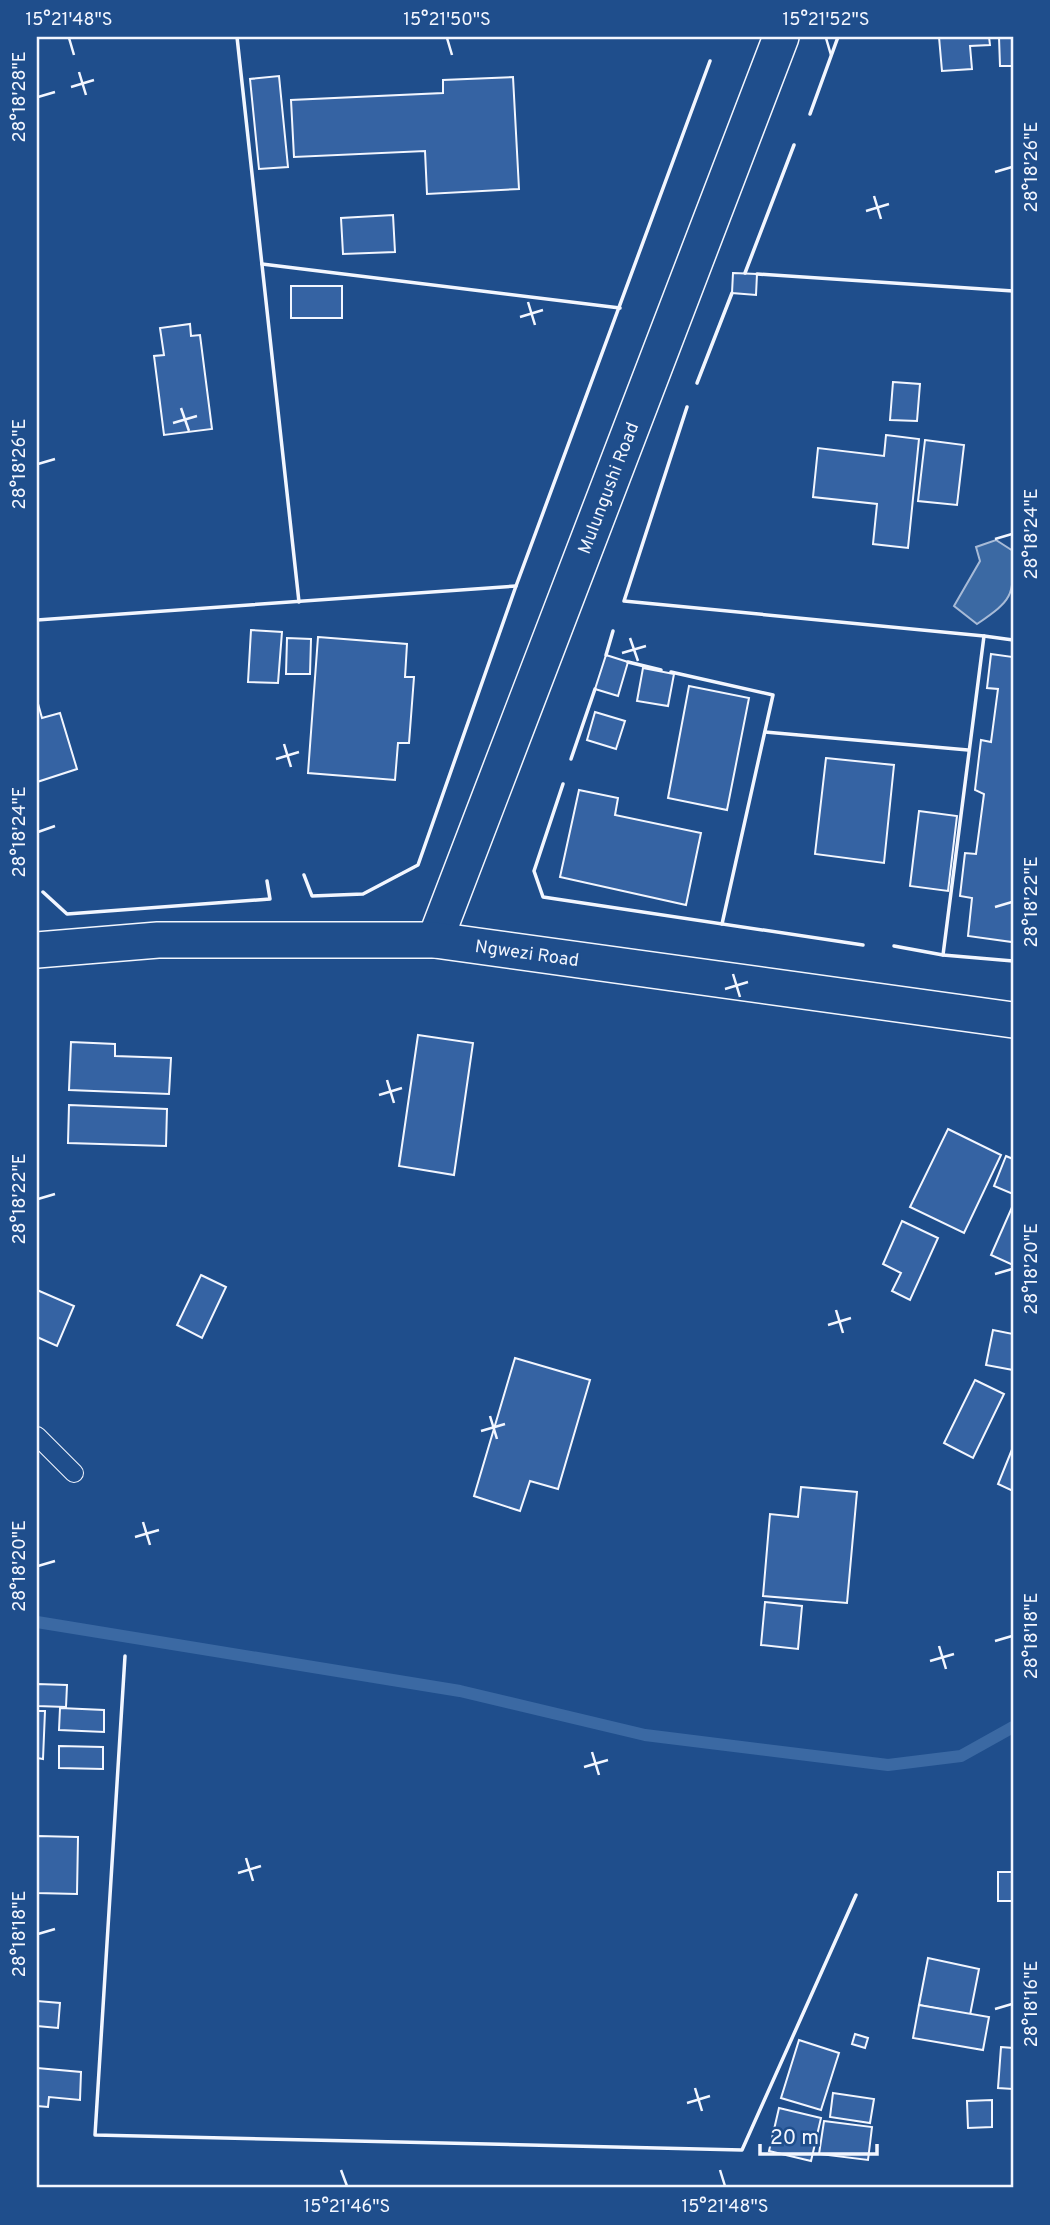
<svg xmlns="http://www.w3.org/2000/svg" width="1050" height="2225" font-family="Overpass,sans-serif">
  <rect width="100%" height="100%" fill="#1f4e8c"/>
  <!-- water -->
  <path fill="#3b69a3" stroke="#a8bbd7" stroke-width="2" d="M996,540L1013,551C1013,596 1015,598 977,624L954,606L980,561L976,547Z"/>
  <g fill="none" stroke-linecap="round" stroke-linejoin="round">
    <!-- stream -->
    <path stroke="#3b69a3" stroke-width="12" d="M37,1622L460,1691L645,1735L888,1765L961,1756L1013,1727"/>
  </g>
  <!-- building -->
  <g fill="#3563a3" stroke="#f2f6ff" stroke-width="2">
    <path d="M939,37H989L990,45L970,46L972,69L942,71Z"/>
    <path d="M999,37H1013V66H1000Z"/>
    <path d="M279,76L288,167L259,169L250,79Z"/>
    <path d="M513,77L519,189L427,194L425,151L294,157L291,100L443,93V80Z"/>
    <path d="M393,215L395,252L343,254L341,218Z"/>
    <path d="M733,273L757,274L756,295L732,293Z"/>
    <rect x="291" y="286" width="51" height="32"/>
    <path d="M190,324L191,336L200,335L212,429L164,435L154,356L164,355L160,328Z"/>
    <path d="M893,382L920,384L917,421L890,420Z"/>
    <path d="M886,435L919,439L908,548L873,544L877,504L813,497L818,448L884,456Z"/>
    <path d="M925,440L964,445L957,505L918,501Z"/>
    <path d="M251,630L282,632L278,683L248,682Z"/>
    <path d="M318,637L407,644L405,677H414L409,743H398L395,780L308,773Z"/>
    <path d="M287,638L311,639L310,674H286Z"/>
    <path d="M991,654L1013,657L1012,942L968,936L972,898L960,896L965,853L976,854L984,794L975,790L981,740L991,742L998,689L987,688Z"/>
    <path d="M606,655L628,662L618,696L595,689Z"/>
    <path d="M643,668L674,674L668,706L637,701Z"/>
    <path d="M689,686L749,698L727,810L668,798Z"/>
    <path d="M37,700L42,718L60,713L77,769L37,782Z"/>
    <path d="M595,712L625,721L616,749L587,740Z"/>
    <path d="M826,758L894,765L884,863L815,854Z"/>
    <path d="M579,790L618,798L615,815L701,833L686,905L560,877Z"/>
    <path d="M919,811L957,816L948,891L910,886Z"/>
    <path d="M418,1035L473,1043L454,1175L399,1166Z"/>
    <path d="M71,1042L115,1044V1056L171,1058L169,1094L69,1090Z"/>
    <path d="M69,1105L167,1109L166,1146L68,1143Z"/>
    <path d="M948,1129L1001,1155L964,1233L910,1207Z"/>
    <path d="M1006,1156L1013,1159V1194L994,1186Z"/>
    <path d="M1013,1205V1265L991,1255Z"/>
    <path d="M902,1221L938,1238L910,1300L892,1291L901,1273L883,1264Z"/>
    <path d="M201,1275L226,1287L202,1338L177,1325Z"/>
    <path d="M37,1290L74,1306L57,1346L37,1337Z"/>
    <path d="M993,1330L1013,1334V1370L986,1365Z"/>
    <path d="M515,1358L590,1380L558,1489L530,1481L520,1511L474,1496Z"/>
    <path d="M975,1380L1004,1394L973,1458L944,1443Z"/>
    <path d="M1013,1447V1491L998,1484Z"/>
    <path d="M801,1487L857,1492L847,1603L763,1596L770,1514L798,1517Z"/>
    <path d="M765,1602L802,1606L798,1649L761,1645Z"/>
    <path d="M37,1684L67,1685L66,1707L37,1706Z"/>
    <path d="M60,1708L104,1710V1732L59,1730Z"/>
    <path d="M37,1711H45L43,1759L37,1758Z"/>
    <path d="M59,1746L103,1747V1769L59,1768Z"/>
    <path d="M38,1836L78,1837L77,1894L37,1893Z"/>
    <rect x="998" y="1872" width="15" height="29"/>
    <path d="M928,1958L979,1969L970,2015L919,2005Z"/>
    <path d="M37,2001L60,2003L58,2028L37,2026Z"/>
    <path d="M919,2005L989,2017L983,2050L913,2038Z"/>
    <path d="M855,2034L868,2038L865,2048L852,2044Z"/>
    <path d="M799,2040L839,2053L821,2110L781,2098Z"/>
    <path d="M1001,2047L1013,2048V2089L998,2088Z"/>
    <path d="M37,2068L81,2072L80,2100L49,2097L48,2107L37,2106Z"/>
    <path d="M833,2093L874,2099L870,2123L830,2117Z"/>
    <path d="M992,2100V2127L968,2128L967,2101Z"/>
    <path d="M779,2108L821,2118L811,2161L769,2151Z"/>
    <path d="M824,2121L872,2127L868,2160L819,2154Z"/>
  </g>
  <g fill="none" stroke-linecap="round" stroke-linejoin="round">
    <defs>
      <path id="service" d="M37,1436L74,1473"/>
      <g id="minor">
        <path d="M435,940L781,37"/>
        <path d="M37,950L158,940H435L1013,1020"/>
      </g>
    </defs>
    <!-- service casing -->
    <use href="#service" stroke="#f2f6ff" stroke-width="20"/>
    <!-- minor casing -->
    <use href="#minor" stroke="#f2f6ff" stroke-width="38"/>
    <!-- service -->
    <use href="#service" stroke="#1f4e8c" stroke-width="18"/>
    <!-- minor -->
    <use href="#minor" stroke="#1f4e8c" stroke-width="35"/>
    <!-- wall -->
    <g stroke="#f2f6ff" stroke-width="3.5">
      <path d="M237,37L299,602"/>
      <path d="M810,114L838,37"/>
      <path d="M262,264L620,308"/>
      <path d="M745,273L794,145"/>
      <path d="M757,274L1013,291"/>
      <path d="M697,383L732,293"/>
      <path d="M687,407L624,601L984,636L1013,640"/>
      <path d="M37,620L516,586"/>
      <path d="M606,655L613,631"/>
      <path d="M628,662L661,670"/>
      <path d="M671,672L773,695L722,924"/>
      <path d="M765,732L968,750"/>
      <path d="M571,759L595,689"/>
      <path d="M563,784L534,871L543,897L863,945"/>
      <path d="M304,875L312,896L363,894L418,865L516,586L710,61"/>
      <path d="M43,892L67,914L270,899L267,881"/>
      <path d="M894,946L943,955L1013,961"/>
      <path d="M943,955L984,636"/>
      <path d="M125,1656L95,2135L742,2150L856,1895"/>
    </g>
  </g>
  <!-- ticks -->
  <path fill="none" stroke="#f2f6ff" stroke-width="2.5" d="M69,38L74,55M447,38L452,55M826,38L831,55M79,72L86,95M71,87L94,80M38,97L55,92M995,172L1012,167M874,196L881,219M866,211L889,204M528,302L535,325M520,317L543,310M181,408L189,431M173,423L197,416M38,464L55,459M995,539L1012,534M630,638L638,661M622,653L646,646M284,744L291,767M276,759L299,752M38,832L55,826M995,907L1012,902M733,974L740,997M725,989L748,982M387,1080L394,1103M379,1095L402,1088M38,1199L55,1194M995,1274L1012,1269M836,1310L843,1333M828,1325L851,1318M490,1416L497,1439M481,1431L505,1424M143,1522L150,1545M135,1537L159,1530M38,1566L55,1561M995,1641L1012,1636M939,1646L946,1669M930,1661L954,1654M592,1752L599,1775M584,1767L608,1760M246,1858L253,1881M238,1873L261,1866M38,1934L55,1929M995,2009L1012,2004M695,2088L702,2111M687,2103L710,2096M341,2170L347,2186M720,2170L725,2186"/>
  <g text-anchor="middle" stroke-width="5" stroke-linejoin="round" paint-order="stroke">
    <!-- street labels -->
    <g font-size="18" fill="#f2f6ff" stroke="#1f4e8c">
      <text transform="translate(608 488) rotate(-69)" y="6">Mulungushi Road</text>
      <text transform="translate(527 953) rotate(8)" y="6">Ngwezi Road</text>
    </g>
  </g>
  <!-- border -->
  <rect width="1050" height="2225" fill="none" stroke="#1f4e8c" stroke-width="77"/>
  <!-- scale -->
  <path d="M760 2144v10h117v-10" fill="none" stroke="#f2f6ff" stroke-width="3.5"/>
  <text x="770" y="2144" font-size="21" fill="#f2f6ff" stroke="#1f4e8c" stroke-width="5" paint-order="stroke">20 m</text>
  <rect x="38" y="38" width="974" height="2148" fill="none" stroke="#f2f6ff" stroke-width="2.5"/>
  <g font-size="18" text-anchor="middle" fill="#f2f6ff">
    <text x="69" y="25">15°21'48"S</text>
    <text x="447" y="25">15°21'50"S</text>
    <text x="826" y="25">15°21'52"S</text>
    <text transform="translate(19 97) rotate(-90)" y="6">28°18'28"E</text>
    <text transform="translate(1031 167) rotate(-90)" y="6">28°18'26"E</text>
    <text transform="translate(19 464) rotate(-90)" y="6">28°18'26"E</text>
    <text transform="translate(1031 534) rotate(-90)" y="6">28°18'24"E</text>
    <text transform="translate(19 832) rotate(-90)" y="6">28°18'24"E</text>
    <text transform="translate(1031 902) rotate(-90)" y="6">28°18'22"E</text>
    <text transform="translate(19 1199) rotate(-90)" y="6">28°18'22"E</text>
    <text transform="translate(1031 1269) rotate(-90)" y="6">28°18'20"E</text>
    <text transform="translate(19 1566) rotate(-90)" y="6">28°18'20"E</text>
    <text transform="translate(1031 1636) rotate(-90)" y="6">28°18'18"E</text>
    <text transform="translate(19 1934) rotate(-90)" y="6">28°18'18"E</text>
    <text transform="translate(1031 2004) rotate(-90)" y="6">28°18'16"E</text>
    <text x="347" y="2212">15°21'46"S</text>
    <text x="725" y="2212">15°21'48"S</text>
  </g>
</svg>
